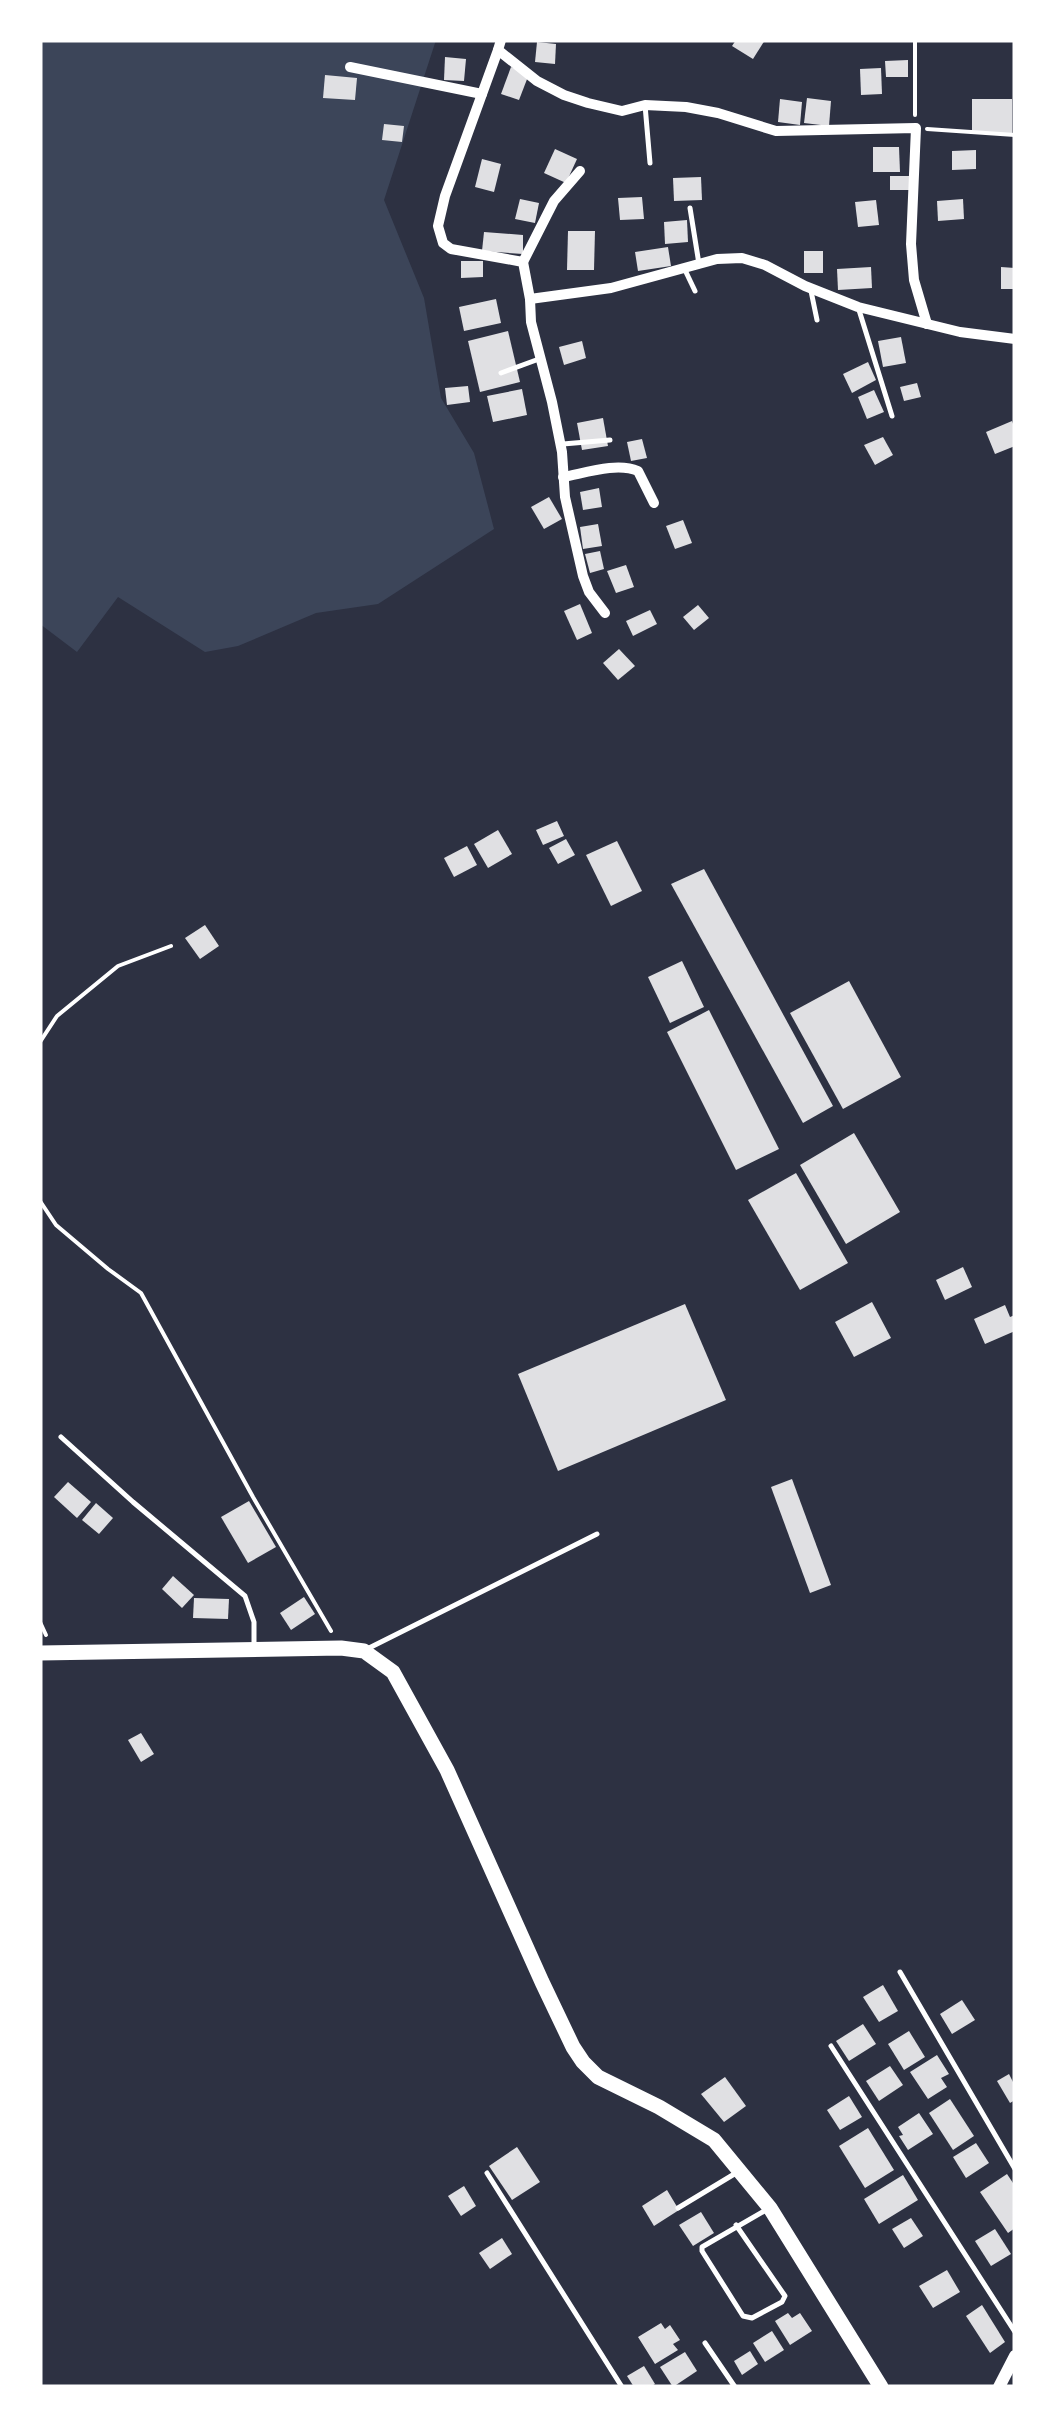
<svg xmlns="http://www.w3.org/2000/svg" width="1055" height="2427" font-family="Raleway,sans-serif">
  <rect width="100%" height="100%" fill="#2d3142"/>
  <!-- green -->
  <path fill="#3c4559" d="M40,40H436L384,200L424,298L441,398L474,453L494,529L378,604L316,613L238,646L205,652L118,597L77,652L40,624Z"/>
  <!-- building -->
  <g fill="#e0e0e3">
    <path d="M736,40H765L753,59L732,46Z"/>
    <path d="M537,42L556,44L555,64L535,62Z"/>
    <path d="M445,57L466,59L464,81L444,80Z"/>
    <path d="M908,60V77H886L885,61Z"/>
    <path d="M511,67L529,74L519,100L501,94Z"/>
    <path d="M881,68L882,94L861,95L860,69Z"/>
    <path d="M325,75L357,78L355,100L323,98Z"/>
    <path d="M807,98L831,101L829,126L804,123Z"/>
    <path d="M780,99L802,102L800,125L778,122Z"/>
    <rect x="972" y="99" width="40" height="34"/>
    <path d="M384,124L404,126L402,142L382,140Z"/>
    <path d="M873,147H899L900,172H873Z"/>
    <path d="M555,149L577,159L566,183L544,173Z"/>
    <path d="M976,150V169L952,170V151Z"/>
    <path d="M482,159L501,164L494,192L475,187Z"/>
    <rect x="890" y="176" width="20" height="14"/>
    <path d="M701,177L702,200L674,201L673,178Z"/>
    <path d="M642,197L644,219L620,220L618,198Z"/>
    <path d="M520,199L539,203L535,223L515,219Z"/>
    <path d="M963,199L964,219L938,221L937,201Z"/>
    <path d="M876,200L879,225L858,227L855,202Z"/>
    <path d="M687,220L688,242L665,244L664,222Z"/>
    <path d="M568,231H595L594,270H567Z"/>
    <path d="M484,232L523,235V254L482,251Z"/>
    <path d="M668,247L671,266L638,271L635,252Z"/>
    <rect x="804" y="251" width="19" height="22"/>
    <path d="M461,261H483V277L461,278Z"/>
    <path d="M871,267L872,288L838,290L837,269Z"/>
    <path d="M1001,267L1015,268V289H1001Z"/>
    <path d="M496,299L501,323L464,331L459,307Z"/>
    <path d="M508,331L520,382L480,392L468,341Z"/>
    <path d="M901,337L906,363L883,367L878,341Z"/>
    <path d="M582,341L586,358L564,365L559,347Z"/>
    <path d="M868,362L876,380L852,393L843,374Z"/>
    <path d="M917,383L921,397L904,401L900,387Z"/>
    <path d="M468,386L470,402L447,405L445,388Z"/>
    <path d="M522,389L527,415L493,422L487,396Z"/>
    <path d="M874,390L884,412L867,419L858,397Z"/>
    <path d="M603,418L608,446L582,450L577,423Z"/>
    <path d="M1012,421L1015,429V446L995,454L986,432Z"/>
    <path d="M883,437L893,455L875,465L864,445Z"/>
    <path d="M642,439L647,458L631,461L627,442Z"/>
    <path d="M599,488L602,507L583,510L580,492Z"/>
    <path d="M549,497L562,519L544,529L531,507Z"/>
    <path d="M683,520L692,543L675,549L666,526Z"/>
    <path d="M598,524L602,546L583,549L580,527Z"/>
    <path d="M600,551L604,569L590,573L585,554Z"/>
    <path d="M626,565L634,587L616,593L607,571Z"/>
    <path d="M580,604L592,633L577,640L564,611Z"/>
    <path d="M698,605L709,618L694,630L683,617Z"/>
    <path d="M650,610L657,624L633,636L626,621Z"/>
    <path d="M619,649L635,666L618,680L603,663Z"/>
    <path d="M557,821L564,836L543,845L536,830Z"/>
    <path d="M498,830L512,854L488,868L474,844Z"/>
    <path d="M566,839L575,855L558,864L549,848Z"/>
    <path d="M617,841L642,891L611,906L586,855Z"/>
    <path d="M467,846L477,865L454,877L444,858Z"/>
    <path d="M704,869L833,1106L803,1123L671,884Z"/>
    <path d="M205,925L219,946L200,959L185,938Z"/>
    <path d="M682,961L704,1007L670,1023L648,977Z"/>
    <path d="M849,981L901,1077L843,1109L790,1013Z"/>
    <path d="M709,1010L779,1149L736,1170L667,1032Z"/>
    <path d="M854,1133L900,1212L846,1244L800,1165Z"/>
    <path d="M796,1173L848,1263L800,1290L748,1200Z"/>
    <path d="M963,1267L972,1287L945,1300L936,1280Z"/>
    <path d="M872,1302L891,1338L854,1357L835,1322Z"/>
    <path d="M685,1304L726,1400L558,1471L518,1374Z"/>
    <path d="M1005,1305L1010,1317L1015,1315V1331L985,1344L974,1319Z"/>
    <path d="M792,1479L831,1585L810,1593L771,1487Z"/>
    <path d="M68,1482L91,1502L77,1518L54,1497Z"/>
    <path d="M249,1501L276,1547L248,1563L221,1517Z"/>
    <path d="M96,1503L113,1518L99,1534L82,1520Z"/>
    <path d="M173,1576L194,1595L182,1608L162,1589Z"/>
    <path d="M304,1597L315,1614L291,1630L280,1613Z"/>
    <path d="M194,1598L229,1599L228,1619L193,1618Z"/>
    <path d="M141,1733L154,1754L141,1762L128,1740Z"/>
    <path d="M883,1985L898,2011L879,2022L863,1997Z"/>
    <path d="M962,2000L975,2020L952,2034L940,2014Z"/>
    <path d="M863,2024L876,2044L849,2061L836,2041Z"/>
    <path d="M909,2031L925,2057L904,2070L888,2044Z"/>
    <path d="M937,2055L949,2074L941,2078L947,2087L928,2099L910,2072Z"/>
    <path d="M890,2066L903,2085L879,2101L866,2081Z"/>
    <path d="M1009,2074L1015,2086V2100L1010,2103L997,2081Z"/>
    <path d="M725,2077L746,2106L724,2122L701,2094Z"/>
    <path d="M849,2096L862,2117L840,2130L827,2110Z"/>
    <path d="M950,2099L974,2136L953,2150L929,2113Z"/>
    <path d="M919,2113L933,2134L908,2150L899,2136L903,2135L898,2127Z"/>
    <path d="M868,2128L894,2170L865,2188L839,2146Z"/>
    <path d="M976,2143L989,2163L966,2178L953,2157Z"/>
    <path d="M517,2147L540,2182L512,2200L489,2166Z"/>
    <path d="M1007,2174L1015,2186V2228L1008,2233L980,2192Z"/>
    <path d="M903,2175L918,2200L879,2224L864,2199Z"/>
    <path d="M464,2186L476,2206L461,2216L448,2196Z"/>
    <path d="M667,2190L679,2210L654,2226L642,2206Z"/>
    <path d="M701,2212L714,2233L693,2246L679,2225Z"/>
    <path d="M911,2218L923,2236L904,2248L892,2229Z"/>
    <path d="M995,2229L1011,2254L991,2266L975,2241Z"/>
    <path d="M502,2238L512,2254L490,2269L479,2253Z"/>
    <path d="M947,2270L960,2292L933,2308L919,2286Z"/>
    <path d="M982,2305L1005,2342L990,2353L966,2316Z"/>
    <path d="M788,2313L792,2318L800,2313L812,2331L790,2345L775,2321Z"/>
    <path d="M661,2323L665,2329L670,2325L680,2340L673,2344L678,2350L655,2364L638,2337Z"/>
    <path d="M772,2331L784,2350L765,2362L753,2343Z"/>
    <path d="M750,2351L758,2364L742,2375L734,2361Z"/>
    <path d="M685,2352L697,2371L673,2387L660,2367Z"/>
    <path d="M644,2366L655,2384L650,2387H634L627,2376Z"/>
  </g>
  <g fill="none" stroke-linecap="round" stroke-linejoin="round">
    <!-- path -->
    <g stroke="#fff" stroke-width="4">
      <path d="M915,40V115"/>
      <path d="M927,129L1015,135"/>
      <path d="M40,1042L57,1016L118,966L171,946"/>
      <path d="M40,1201L56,1225L108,1269L141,1293L253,1497L331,1631"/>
      <path d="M40,1622L46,1635"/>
    </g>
    <!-- service -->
    <g stroke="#fff" stroke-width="5">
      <path d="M645,105L650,163"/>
      <path d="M690,208L699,264"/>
      <path d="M685,270L695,291"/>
      <path d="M811,291L817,320"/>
      <path d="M859,310L892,416"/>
      <path d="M501,373L539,359"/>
      <path d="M563,444L610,440"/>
      <path d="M61,1437L133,1502L245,1596L254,1622V1648"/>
      <path d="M367,1649L597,1534"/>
      <path d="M900,1972L1015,2169"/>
      <path d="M831,2046L1015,2332"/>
      <path d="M487,2173L622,2387"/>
      <path d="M678,2208L736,2173"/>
      <path d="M736,2225L785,2296L782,2302L752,2318L743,2316L702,2251V2247L766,2210"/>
      <path d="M705,2343L735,2387"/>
    </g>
    <!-- minor -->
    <g stroke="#fff" stroke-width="10">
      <path d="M501,40L498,50L537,81L564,95L588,103L622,111L645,105L686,107L718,113L776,131L916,128L911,244L914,280L927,324"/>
      <path d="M498,50L445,196L438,226L443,243L451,249L523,262L530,299L531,322L552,402L562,452L565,497L583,576L589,592L605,613"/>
      <path d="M350,67L482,94"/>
      <path d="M523,262L554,201L580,171"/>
      <path d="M530,299L611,288L717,259L742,258L765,265L805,286L858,307L960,332L1015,339"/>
      <path d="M563,477C585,473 617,462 638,471L654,503"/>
    </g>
    <!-- tertiary -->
    <path stroke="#fff" stroke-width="12" d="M999,2387L1015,2356"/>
    <!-- secondary -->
    <path stroke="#fff" stroke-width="15" d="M40,1653L341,1648L364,1651L393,1672L447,1770L542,1982L573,2047L583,2062L598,2077L659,2107L714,2140L770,2208L881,2387"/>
  </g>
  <!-- border -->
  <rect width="1055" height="2427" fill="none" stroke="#ffffff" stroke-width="85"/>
</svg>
